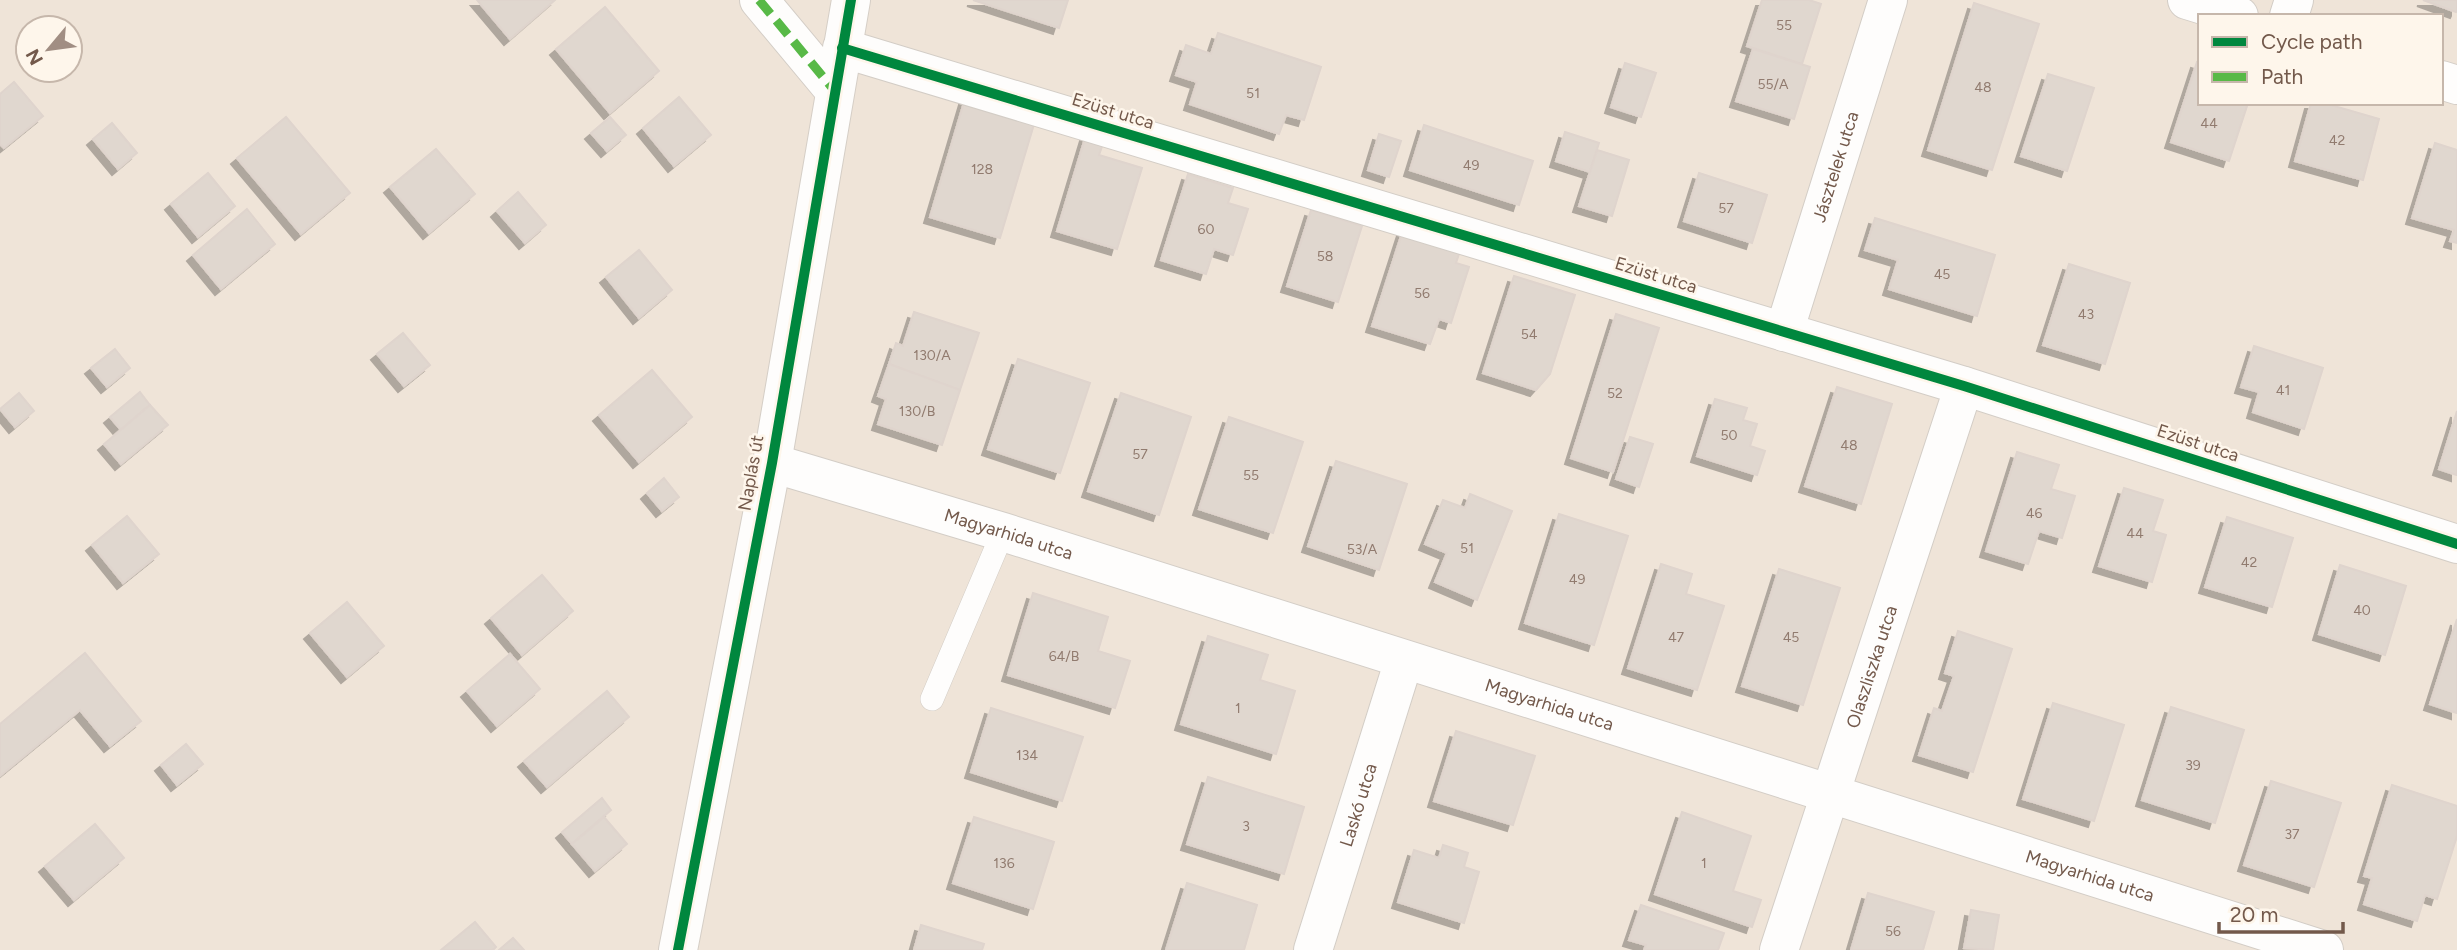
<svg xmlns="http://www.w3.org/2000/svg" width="2457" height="950" font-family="Figtree,sans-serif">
  <defs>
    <filter id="shadow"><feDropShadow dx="-6" dy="6" stdDeviation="0" flood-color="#0004"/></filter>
  </defs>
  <rect width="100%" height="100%" fill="#f6f1ea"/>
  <!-- residential -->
  <path fill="#efe4d8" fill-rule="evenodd" d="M0,0H2457V950H0ZM2200,16H2441V103H2200ZM28,28H70V70H28Z"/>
  <!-- building -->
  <g fill="#e0d7cf" stroke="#dfd4cd" stroke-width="2" filter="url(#shadow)">
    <path d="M477,0H555L510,39Z"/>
    <path d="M973,0H1068L1059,28Z"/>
    <path d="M1762,0H1809L1821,4L1802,64L1747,46Z"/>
    <path d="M2423,0H2457V10L2456,12Z"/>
    <path d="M1974,3L2039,24L1992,170L1928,150Z"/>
    <path d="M605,7L659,71L610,113L556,49Z"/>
    <path d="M1218,33L1321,67L1304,120L1286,115L1279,134L1190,104L1197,82L1176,75L1186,45L1211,54Z"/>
    <path d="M1753,49L1810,67L1794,119L1736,101Z"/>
    <path d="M2197,62L2200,63V103H2248L2229,161L2171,142Z"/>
    <path d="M1625,63L1656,73L1641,117L1611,107Z"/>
    <path d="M2048,74L2094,88L2067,171L2021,156Z"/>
    <path d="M14,82L43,116L4,148L0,144V94Z"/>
    <path d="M679,97L711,135L674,166L643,128Z"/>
    <path d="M965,99L1035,121L1000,238L930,217Z"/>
    <path d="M2311,103H2324L2379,119L2363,180L2295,161Z"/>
    <path d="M286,117L350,193L301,234L237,158Z"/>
    <path d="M610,117L626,135L607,151L591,133Z"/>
    <path d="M112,123L137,153L118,169L93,139Z"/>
    <path d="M1424,125L1533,161L1519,205L1410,170Z"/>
    <path d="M1565,132L1599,143L1590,172L1556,161Z"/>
    <path d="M1379,134L1401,141L1389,177L1368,170Z"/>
    <path d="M1086,135L1104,141L1099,155L1142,168L1117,249L1057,231Z"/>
    <path d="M2435,143L2457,150V243L2450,241L2454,230L2412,218Z"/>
    <path d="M436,149L475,194L429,233L390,187Z"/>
    <path d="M1597,150L1629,160L1612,216L1579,206Z"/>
    <path d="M208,173L235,206L198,237L171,204Z"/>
    <path d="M1699,173L1767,195L1752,243L1684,221Z"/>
    <path d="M1188,174L1233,188L1228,203L1248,209L1233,255L1214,249L1206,274L1161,260Z"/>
    <path d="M518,192L546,225L525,243L497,211Z"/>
    <path d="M247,209L275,244L221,289L193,255Z"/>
    <path d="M1311,210L1362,226L1338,302L1287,286Z"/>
    <path d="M1875,218L1995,255L1977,316L1889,289L1898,260L1865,250Z"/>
    <path d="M1403,230L1461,248L1456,263L1469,267L1451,323L1439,319L1430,344L1372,326Z"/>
    <path d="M639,250L672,290L639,318L606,277Z"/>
    <path d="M2069,264L2130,283L2105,364L2043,345Z"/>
    <path d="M1514,276L1575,295L1550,374L1536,390L1483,373Z"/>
    <path d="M914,312L979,333L960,390L889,364L896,343L903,346Z"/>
    <path d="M1616,314L1659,328L1613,472L1571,458Z"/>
    <path d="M403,333L430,365L404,386L377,354Z"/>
    <path d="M2254,346L2323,368L2304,429L2253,412L2259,392L2241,387Z"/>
    <path d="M115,349L130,368L107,387L91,368Z"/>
    <path d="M1018,359L1090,383L1060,473L988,449Z"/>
    <path d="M889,364L960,390L942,445L878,424L886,399L878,396Z"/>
    <path d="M652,370L692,417L639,462L599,415Z"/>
    <path d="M1837,387L1892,404L1861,504L1805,486Z"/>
    <path d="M140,392L150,405L121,430L110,417Z"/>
    <path d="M19,393L34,411L15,427L0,409Z"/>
    <path d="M1121,393L1191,417L1159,515L1088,491Z"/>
    <path d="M1715,399L1747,408L1743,420L1757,424L1750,446L1765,451L1757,475L1697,456Z"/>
    <path d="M150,405L168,425L121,464L104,444Z"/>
    <path d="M2457,411V475L2439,469Z"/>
    <path d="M1229,417L1303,442L1273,533L1199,509Z"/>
    <path d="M1630,437L1653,444L1639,487L1616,479Z"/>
    <path d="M2017,452L2059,465L2051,489L2075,496L2062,538L2039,531L2028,564L1986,551Z"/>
    <path d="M1336,461L1407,484L1379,570L1308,546Z"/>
    <path d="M664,478L679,497L662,511L647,493Z"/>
    <path d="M2124,488L2163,500L2153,531L2166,535L2152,582L2099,566Z"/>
    <path d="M1470,494L1512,511L1477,600L1435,582L1447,553L1425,544L1443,500L1465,508Z"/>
    <path d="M1559,514L1628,536L1594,645L1525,623Z"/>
    <path d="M127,516L159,554L123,583L92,545Z"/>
    <path d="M2227,517L2293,538L2272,607L2205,587Z"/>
    <path d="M1661,564L1692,574L1686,594L1724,606L1697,690L1628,668Z"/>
    <path d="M2340,565L2406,586L2385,655L2319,634Z"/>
    <path d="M1779,569L1840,588L1803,705L1742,686Z"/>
    <path d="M542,575L573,611L522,655L491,618Z"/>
    <path d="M1033,593L1108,617L1098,651L1130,661L1115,708L1008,675Z"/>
    <path d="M347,602L384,646L347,677L310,633Z"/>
    <path d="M2457,619V713L2430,704Z"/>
    <path d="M1958,631L2012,649L1973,772L1919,755L1934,708L1942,711L1954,676L1945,673Z"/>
    <path d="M1208,636L1268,655L1260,680L1295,691L1276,754L1181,724Z"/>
    <path d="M85,653L141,721L110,746L80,710L0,776V724Z"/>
    <path d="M510,654L540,689L497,726L467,691Z"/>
    <path d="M607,691L629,717L547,787L524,761Z"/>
    <path d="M2053,703L2124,725L2094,821L2023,799Z"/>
    <path d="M2171,707L2244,730L2215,823L2142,800Z"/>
    <path d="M991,708L1083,737L1062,801L971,772Z"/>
    <path d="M1456,731L1535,756L1513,825L1434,801Z"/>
    <path d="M186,744L203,764L177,785L161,765Z"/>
    <path d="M1208,777L1304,807L1284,874L1187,844Z"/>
    <path d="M2271,781L2341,803L2314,887L2244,865Z"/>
    <path d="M2392,785L2457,806V836L2437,899L2425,895L2417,921L2364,904L2372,878L2364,876Z"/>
    <path d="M602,798L611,810L572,844L562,832Z"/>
    <path d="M1682,812L1751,836L1733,891L1761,900L1752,927L1655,894Z"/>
    <path d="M604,817L627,844L595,871L572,844Z"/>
    <path d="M974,817L1054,842L1033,909L953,883Z"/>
    <path d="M95,824L124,858L74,900L45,866Z"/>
    <path d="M1443,845L1468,853L1464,867L1479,872L1464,923L1398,902L1414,850L1439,858Z"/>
    <path d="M1187,883L1257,905L1244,950H1166Z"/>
    <path d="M1868,893L1934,912L1923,950H1851Z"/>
    <path d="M1641,905L1724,933L1718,950H1644L1646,945L1629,940Z"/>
    <path d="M1971,910L1999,915L1993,950L1964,948Z"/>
    <path d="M475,922L496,947L493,950H441Z"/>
    <path d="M921,925L984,944L982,950H914Z"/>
    <path d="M513,938L524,950H499Z"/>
  </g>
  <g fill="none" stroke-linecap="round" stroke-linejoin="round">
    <defs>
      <path id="lane" d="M932,699L1003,532"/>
      <g id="street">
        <path d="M759,0L834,90"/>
        <path d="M2187,0L2239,16"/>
        <path d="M2289,16L2294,0"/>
        <path d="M842,48L1964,386L2457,544"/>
        <path d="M2441,80L2457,85"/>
        <path id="s1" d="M1784,332L1888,0"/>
        <path id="s2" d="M772,463L1003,532L2324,950"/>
        <path id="s3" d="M1313,950L1404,660"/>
        <path id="s4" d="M1779,950L1964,386"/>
      </g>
      <path id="secondary" d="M678,950L772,463L851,0"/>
    </defs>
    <!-- lane casing -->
    <use href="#lane" stroke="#d3cdc6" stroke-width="24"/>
    <!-- street casing -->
    <use href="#street" stroke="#d3cdc6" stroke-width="40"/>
    <!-- secondary casing -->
    <use href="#secondary" stroke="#d5cec6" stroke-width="40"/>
    <!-- lane -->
    <use href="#lane" stroke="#fefdfc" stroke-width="23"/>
    <!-- street -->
    <use href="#street" stroke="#fefdfc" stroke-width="38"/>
    <!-- secondary -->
    <use href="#secondary" stroke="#fefdfc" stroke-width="38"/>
    <!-- quiet -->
    <path stroke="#58b947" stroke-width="9" stroke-dasharray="18 9" stroke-linecap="butt" d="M759,0L834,90"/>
    <defs>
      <g id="cycleway">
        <path d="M842,48L1964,386L2457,544"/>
        <path d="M678,950L772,463L851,0"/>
      </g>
    </defs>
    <!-- cycleway casing -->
    <use href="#cycleway" stroke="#fef6eb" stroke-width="15"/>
    <!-- cycleway -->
    <use href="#cycleway" stroke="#00873e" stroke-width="10"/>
  </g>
  <g text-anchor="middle" stroke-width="5" stroke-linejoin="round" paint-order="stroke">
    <!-- number labels -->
    <g font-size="14" fill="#917b6f">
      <text x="1784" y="30">55</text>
      <text x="1773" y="89">55/A</text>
      <text x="1983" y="92">48</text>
      <text x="1253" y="98">51</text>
      <text x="2209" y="128">44</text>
      <text x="2337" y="145">42</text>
      <text x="1471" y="170">49</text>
      <text x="982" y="174">128</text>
      <text x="1726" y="213">57</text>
      <text x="1206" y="234">60</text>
      <text x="1325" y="261">58</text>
      <text x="1942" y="279">45</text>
      <text x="1422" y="298">56</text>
      <text x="2086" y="319">43</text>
      <text x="1529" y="339">54</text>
      <text x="932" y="360">130/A</text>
      <text x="2283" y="395">41</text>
      <text x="1615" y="398">52</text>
      <text x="917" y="416">130/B</text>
      <text x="1729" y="440">50</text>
      <text x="1849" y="450">48</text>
      <text x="1140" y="459">57</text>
      <text x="1251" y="480">55</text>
      <text x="2034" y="518">46</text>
      <text x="2135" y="538">44</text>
      <text x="1467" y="553">51</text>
      <text x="1362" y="554">53/A</text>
      <text x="2249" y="567">42</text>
      <text x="1577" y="584">49</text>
      <text x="2362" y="615">40</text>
      <text x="1676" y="642">47</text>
      <text x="1791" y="642">45</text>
      <text x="1064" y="661">64/B</text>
      <text x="1238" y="713">1</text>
      <text x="1027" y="760">134</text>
      <text x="2193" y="770">39</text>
      <text x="1246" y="831">3</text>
      <text x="2292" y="839">37</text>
      <text x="1004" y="868">136</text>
      <text x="1704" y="868">1</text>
      <text x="1893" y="936">56</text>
    </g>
    <!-- street labels -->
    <g font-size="18" fill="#73594b" stroke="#fef6eb">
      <text transform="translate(1113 111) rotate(17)" y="6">Ezüst utca</text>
      <text dy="6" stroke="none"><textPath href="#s1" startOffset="173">Jásztelek utca</textPath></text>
      <text transform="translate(1656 275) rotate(17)" y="6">Ezüst utca</text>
      <text transform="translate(2198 443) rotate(18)" y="6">Ezüst utca</text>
      <text transform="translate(751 473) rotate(-80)" y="6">Naplás út</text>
      <text dy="6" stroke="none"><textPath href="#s2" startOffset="247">Magyarhida utca</textPath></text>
      <text dy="6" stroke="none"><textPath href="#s4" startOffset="298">Olaszliszka utca</textPath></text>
      <text dy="6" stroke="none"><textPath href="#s2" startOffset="814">Magyarhida utca</textPath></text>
      <text dy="6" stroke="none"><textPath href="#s3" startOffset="152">Laskó utca</textPath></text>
      <text dy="6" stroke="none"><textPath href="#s2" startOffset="1381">Magyarhida utca</textPath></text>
    </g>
  </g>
  <!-- legend -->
  <rect x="2198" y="14" width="245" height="91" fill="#fef6eb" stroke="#c6b7ab" stroke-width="2"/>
  <rect x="2212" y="37" width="35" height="10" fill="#00873e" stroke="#c6b7ab" stroke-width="2"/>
  <text x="2261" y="49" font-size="21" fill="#73594b">Cycle path</text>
  <rect x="2212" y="72" width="35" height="10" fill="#58b947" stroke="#c6b7ab" stroke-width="2"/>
  <text x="2261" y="84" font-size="21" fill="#73594b">Path</text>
  <!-- north arrow -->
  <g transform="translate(49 49) rotate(241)"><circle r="33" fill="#fef6eb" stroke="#c6b7ab" stroke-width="2"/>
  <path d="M0-5L12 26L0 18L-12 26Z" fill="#a18e83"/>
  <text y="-10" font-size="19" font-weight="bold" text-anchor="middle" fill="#73594b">N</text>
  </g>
  <!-- scale -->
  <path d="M2219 922v10h124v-10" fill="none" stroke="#73594b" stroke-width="3.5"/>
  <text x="2230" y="922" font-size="21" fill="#73594b" stroke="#fef6eb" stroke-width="5" paint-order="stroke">20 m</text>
</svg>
